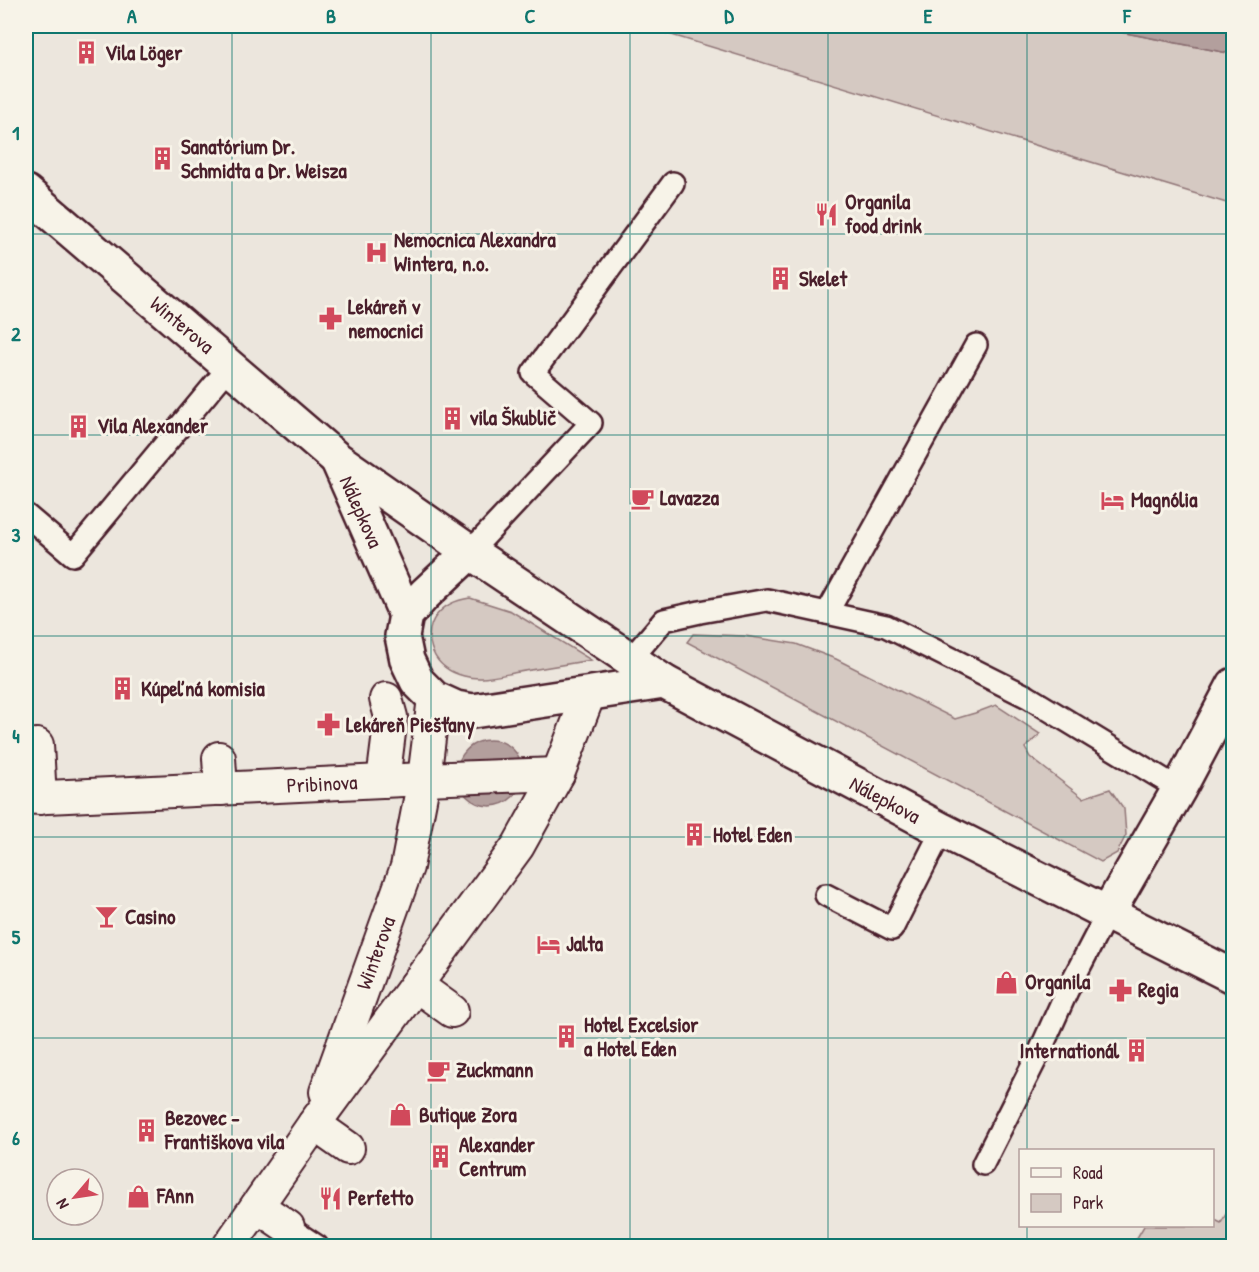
<svg xmlns="http://www.w3.org/2000/svg" width="1259" height="1272" font-family="'Patrick Hand',sans-serif">
  <rect width="100%" height="100%" fill="#ece6dd"/>
  <filter id="ink" filterUnits="userSpaceOnUse"><feTurbulence type="fractalNoise" baseFrequency=".0167" numOctaves="2"/><feDisplacementMap in="SourceGraphic" scale="12" xChannelSelector="R" yChannelSelector="G"/><feConvolveMatrix kernelMatrix="1 2 1 2 8 2 1 2 1" color-interpolation-filters="sRGB"/></filter>
  <g filter="url(#ink)">
    <!-- green -->
    <g fill="#d5c9c2" stroke="#907476" stroke-width="1.5">
      <path d="M642,26H1090L1233,54V205Z"/>
      <path d="M470,598L511,611L591,660C567,664 543,668 519,672C501,675 482,681 464,676C450,673 438,664 433,652C421,622 442,602 470,598Z"/>
      <path d="M693,634L745,636L796,644L836,659L955,719L975,713L996,705L1040,734L1025,748L1030,757L1083,798L1110,789L1124,809L1126,835L1117,853L1101,862L687,642Z"/>
      <path d="M1233,1201V1246H1132L1144,1226H1212L1213,1219L1221,1223Z"/>
    </g>
    <!-- water -->
    <g fill="#b39f9d" stroke="#896c6f" stroke-width="1.5">
      <path d="M1090,26H1233V54Z"/>
      <circle cx="490" cy="773" r="33"/>
    </g>
    <g fill="none" stroke-linecap="round" stroke-linejoin="round">
      <defs>
        <g id="service">
          <path d="M26,515L73,555L230,366"/>
          <path d="M470,552L591,423L533,373L673,183"/>
          <path d="M827,613L976,345"/>
          <path d="M630,660L664,620L700,612L767,600L886,626L1028,697L1179,789"/>
          <path d="M826,895L892,929L942,830"/>
          <path d="M983,1164L1040,1051L1067,991L1107,914"/>
          <path d="M288,1227L317,1246"/>
        </g>
        <g id="pedestrian">
          <path d="M37,745L40,798"/>
          <path d="M219,758L221,789"/>
          <path d="M383,781L391,717L386,699"/>
          <path d="M26,798L424,779L558,774"/>
          <path d="M416,985L452,1011"/>
          <path d="M326,1092L407,867L424,779L434,698"/>
          <path d="M314,1124L348,1148"/>
          <path d="M257,1206L288,1227"/>
          <path d="M229,1246L314,1124L518,846L558,774L589,694"/>
        </g>
        <g id="minor">
          <path d="M26,192L337,459L470,552L664,682L942,830L1234,977"/>
          <path d="M338,461L406,615"/>
          <path d="M470,552L425,594L406,615L402,636L407,660L417,681L434,698L456,708L473,711L664,682"/>
          <path d="M1107,914L1179,789L1234,685"/>
        </g>
      </defs>
      <!-- service casing -->
      <use href="#service" stroke="#4a1f2b" stroke-width="26"/>
      <!-- pedestrian casing -->
      <use href="#pedestrian" stroke="#4a1f2b" stroke-width="36"/>
      <!-- minor casing -->
      <use href="#minor" stroke="#4a1f2b" stroke-width="38"/>
      <!-- service -->
      <use href="#service" stroke="#f7f3e8" stroke-width="21"/>
      <!-- pedestrian -->
      <use href="#pedestrian" stroke="#f7f3e8" stroke-width="32"/>
      <!-- minor -->
      <use href="#minor" stroke="#f7f3e8" stroke-width="33"/>
    </g>
  </g>
  <!-- grid -->
  <path fill="none" stroke="#0f766e" stroke-width="1.5" stroke-opacity="0.55" d="M232,26V1246M431,26V1246M630,26V1246M828,26V1246M1027,26V1150M26,234H1234M26,435H1234M26,636H1234M26,837H1234M26,1038H1234M1027,1226V1246"/>
  <!-- icons -->
  <defs>
    <symbol id="building-bare" viewBox="-9 -9 18 18"><path d="M-4-6H4V6H1V3H-1V6H-4ZM-2.5-4.3h1.7v1.8h-1.7ZM.8-4.3h1.7v1.8H.8ZM-2.5-1h1.7V.8h-1.7ZM.8-1h1.7V.8H.8Z" fill="#d1495b" stroke="#f7f3e8" stroke-width="2.5" paint-order="stroke"/></symbol>
    <symbol id="restaurant-bare" viewBox="-9 -9 18 18"><path d="M-5-6h1v4h1v-4h1v4h1v-4h1v5L-1.5 .5V6h-2V.5L-5-1ZM5-6V6H3V1.5H1.5Q1.5-4 5-6Z" fill="#d1495b" stroke="#f7f3e8" stroke-width="2.5" paint-order="stroke"/></symbol>
    <symbol id="hospital-bare" viewBox="-9 -9 18 18"><path d="M-5-5h3v3.5h4V-5h3V5h-3V1.5h-4V5h-3Z" fill="#d1495b" stroke="#f7f3e8" stroke-width="2.5" paint-order="stroke"/></symbol>
    <symbol id="pharmacy-bare" viewBox="-9 -9 18 18"><path d="M-2-6h4v4h4v4h-4v4h-4v-4h-4v-4h4Z" fill="#d1495b" stroke="#f7f3e8" stroke-width="2.5" paint-order="stroke"/></symbol>
    <symbol id="cafe-bare" viewBox="-9 -9 18 18"><path d="M-5.5-4.5H6V0H3Q3 3.5 0 3.5H-2.5Q-5.5 3.5-5.5 0ZM3-3.2v2h1.7v-2ZM-6 4.5H4V6H-6Z" fill="#d1495b" stroke="#f7f3e8" stroke-width="2.5" paint-order="stroke"/></symbol>
    <symbol id="hotel-bare" viewBox="-9 -9 18 18"><path d="M-6-4.5h1.5V1H6V5H4.5V3h-9V5H-6ZM-4 0a1.8 1.8 0 1 1 3.6 0ZM.5 0V-2.5h3Q6-2.5 6 0Z" fill="#d1495b" stroke="#f7f3e8" stroke-width="2.5" paint-order="stroke"/></symbol>
    <symbol id="bar-bare" viewBox="-9 -9 18 18"><path d="M-6-5H6L.8 .8V4.5H3.5V6h-7V4.5H-.8V.8Z" fill="#d1495b" stroke="#f7f3e8" stroke-width="2.5" paint-order="stroke"/></symbol>
    <symbol id="shop-bare" viewBox="-9 -9 18 18"><path d="M-5-2.5h2.3a2.7 3.5 0 0 1 5.4 0H5L5.5 6h-11ZM-1.5-2.5h3a1.5 2.3 0 0 0-3 0Z" fill="#d1495b" stroke="#f7f3e8" stroke-width="2.5" paint-order="stroke"/></symbol>
  </defs>
  <g fill-rule="evenodd">
    <use href="#building-bare" x="70" y="36" width="33" height="33"/>
    <use href="#building-bare" x="146" y="142" width="33" height="33"/>
    <use href="#restaurant-bare" x="810" y="198" width="33" height="33"/>
    <use href="#hospital-bare" x="360" y="236" width="33" height="33"/>
    <use href="#building-bare" x="764" y="262" width="33" height="33"/>
    <use href="#pharmacy-bare" x="314" y="302" width="33" height="33"/>
    <use href="#building-bare" x="436" y="402" width="33" height="33"/>
    <use href="#building-bare" x="62" y="410" width="33" height="33"/>
    <use href="#cafe-bare" x="626" y="482" width="33" height="33"/>
    <use href="#hotel-bare" x="1096" y="484" width="33" height="33"/>
    <use href="#building-bare" x="106" y="672" width="33" height="33"/>
    <use href="#pharmacy-bare" x="312" y="708" width="33" height="33"/>
    <use href="#building-bare" x="678" y="818" width="33" height="33"/>
    <use href="#bar-bare" x="90" y="900" width="33" height="33"/>
    <use href="#hotel-bare" x="532" y="928" width="33" height="33"/>
    <use href="#shop-bare" x="990" y="966" width="33" height="33"/>
    <use href="#pharmacy-bare" x="1104" y="974" width="33" height="33"/>
    <use href="#building-bare" x="550" y="1020" width="33" height="33"/>
    <use href="#building-bare" x="1120" y="1034" width="33" height="33"/>
    <use href="#cafe-bare" x="422" y="1054" width="33" height="33"/>
    <use href="#shop-bare" x="384" y="1098" width="33" height="33"/>
    <use href="#building-bare" x="130" y="1114" width="33" height="33"/>
    <use href="#building-bare" x="424" y="1140" width="33" height="33"/>
    <use href="#shop-bare" x="122" y="1180" width="33" height="33"/>
    <use href="#restaurant-bare" x="314" y="1182" width="33" height="33"/>
  </g>
  <g text-anchor="middle" stroke-width="6" stroke-linejoin="round" paint-order="stroke">
    <!-- poi labels -->
    <g font-size="21" font-weight="bold" fill="#4a1f2b" stroke="#f7f3e8" text-anchor="start">
      <text x="105" y="60">Vila Löger</text>
      <text x="181" y="154">Sanatórium Dr.<tspan x="181" dy="24">Schmidta a Dr. Weisza</tspan></text>
      <text x="845" y="209">Organila<tspan x="845" dy="24">food drink</tspan></text>
      <text x="394" y="247">Nemocnica Alexandra<tspan x="394" dy="24">Wintera, n.o.</tspan></text>
      <text x="799" y="286">Skelet</text>
      <text x="348" y="314">Lekáreň v<tspan x="348" dy="24">nemocnici</tspan></text>
      <text x="470" y="425">vila Škublič</text>
      <text x="97" y="433">Vila Alexander</text>
      <text x="660" y="505">Lavazza</text>
      <text x="1131" y="507">Magnólia</text>
      <text x="141" y="696">Kúpeľná komisia</text>
      <text x="346" y="732">Lekáreň Piešťany</text>
      <text x="713" y="842">Hotel Eden</text>
      <text x="125" y="924">Casino</text>
      <text x="566" y="951">Jalta</text>
      <text x="1025" y="989">Organila</text>
      <text x="1138" y="997">Regia</text>
      <text x="584" y="1032">Hotel Excelsior<tspan x="584" dy="24">a Hotel Eden</tspan></text>
      <text x="1119" y="1058" text-anchor="end">Internationál</text>
      <text x="456" y="1077">Zuckmann</text>
      <text x="419" y="1122">Butique Zora</text>
      <text x="165" y="1125">Bezovec -<tspan x="165" dy="24">Františkova vila</tspan></text>
      <text x="459" y="1152">Alexander<tspan x="459" dy="24">Centrum</tspan></text>
      <text x="157" y="1203">FAnn</text>
      <text x="348" y="1205">Perfetto</text>
    </g>
    <!-- street labels -->
    <g font-size="21" fill="#4a1f2b" stroke="#f7f3e8">
      <text transform="translate(182 325) rotate(40)" y="7">Winterova</text>
      <text transform="translate(361 512) rotate(66)" y="7">Nálepkova</text>
      <text transform="translate(322 784) rotate(-3)" y="7">Pribinova</text>
      <text transform="translate(885 800) rotate(28)" y="7">Nálepkova</text>
      <text transform="translate(376 953) rotate(-70)" y="7">Winterova</text>
    </g>
  </g>
  <!-- margin -->
  <rect width="1259" height="1272" fill="none" stroke="#f7f3e8" stroke-width="66"/>
  <!-- legend -->
  <rect x="1019" y="1149" width="195" height="78" fill="#f7f3e8" stroke="#b29e9c" stroke-width="1.5"/>
  <rect x="1031" y="1168" width="30" height="9" fill="#f7f3e8" stroke="#b29e9c" stroke-width="1.5"/>
  <text x="1073" y="1179" font-size="18" fill="#4a1f2b">Road</text>
  <rect x="1031" y="1194" width="30" height="18" fill="#d5c9c2" stroke="#b29e9c" stroke-width="1.5"/>
  <text x="1073" y="1209" font-size="18" fill="#4a1f2b">Park</text>
  <!-- north arrow -->
  <g transform="translate(75 1197) rotate(241)"><circle r="28" fill="#f7f3e8" stroke="#b29e9c" stroke-width="1.5"/>
  <path d="M0-4.5L10 22L0 15L-10 22Z" fill="#d1495b"/>
  <text y="-9" font-size="16" font-weight="bold" text-anchor="middle" fill="#4a1f2b">N</text>
  </g>
  <rect x="33" y="33" width="1193" height="1206" fill="none" stroke="#0f766e" stroke-width="2"/>
  <g font-size="20" text-anchor="middle" font-weight="bold" fill="#0f766e">
    <text x="132" y="23">A</text>
    <text x="331" y="23">B</text>
    <text x="530" y="23">C</text>
    <text x="729" y="23">D</text>
    <text x="928" y="23">E</text>
    <text x="1127" y="23">F</text>
    <text x="16" y="140">1</text>
    <text x="16" y="341">2</text>
    <text x="16" y="542">3</text>
    <text x="16" y="743">4</text>
    <text x="16" y="944">5</text>
    <text x="16" y="1145">6</text>
  </g>
</svg>
